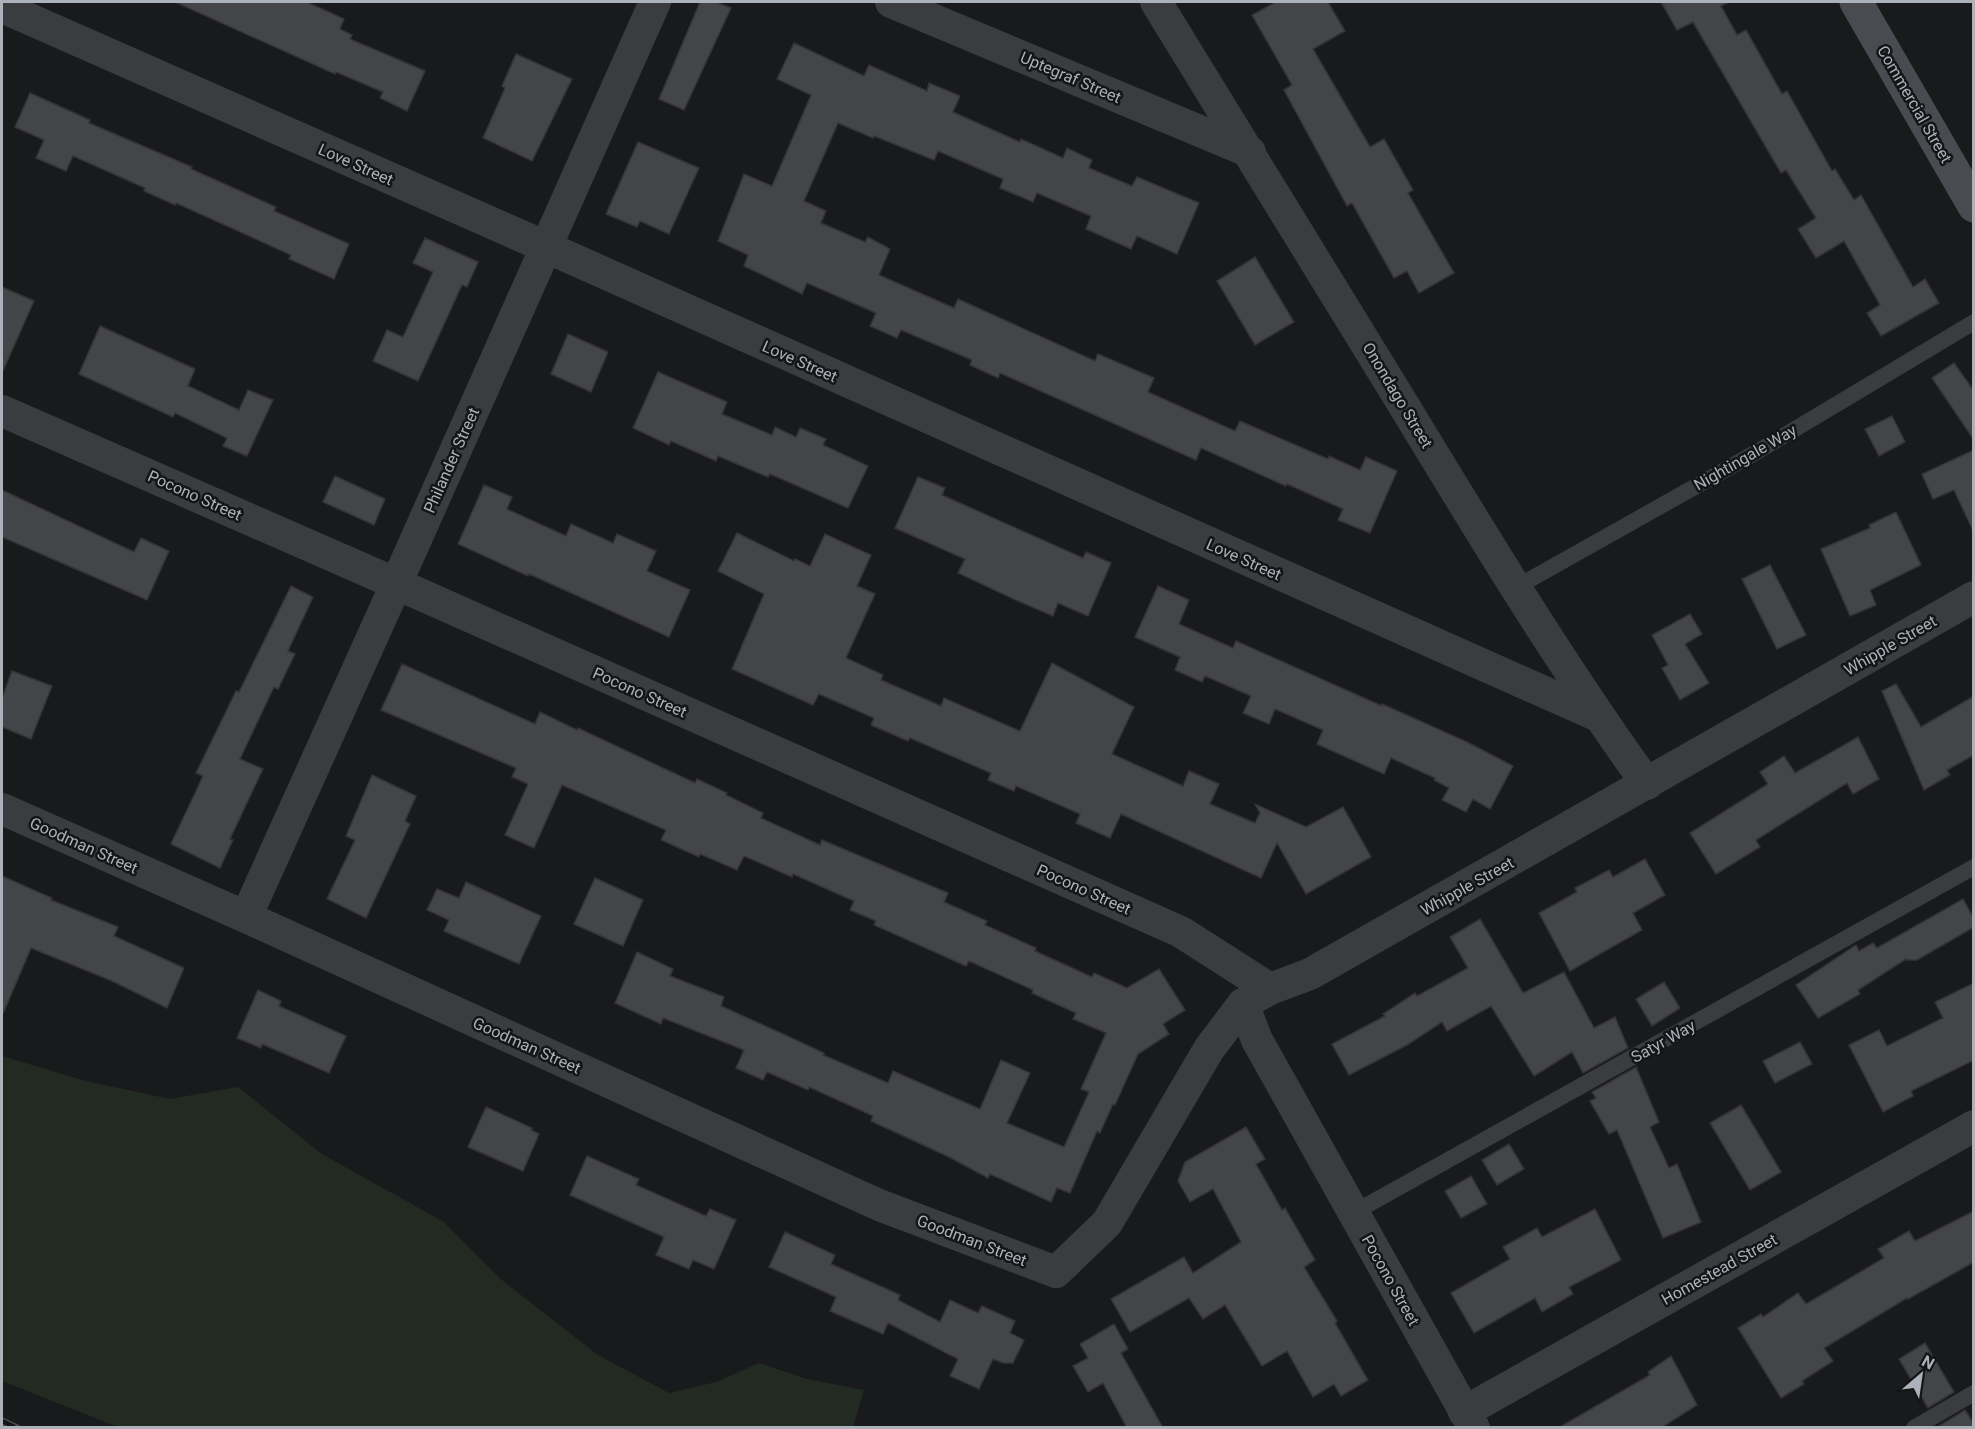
<svg xmlns="http://www.w3.org/2000/svg" width="1975" height="1429" font-family="Roboto,sans-serif">
  <rect width="100%" height="100%" fill="#191a1c"/>
  <!-- green -->
  <path fill="#222a22" d="M2,1056L86,1081L170,1099L238,1087L322,1154L444,1222L502,1280L598,1355L669,1393L716,1382L759,1363L807,1379L864,1390L853,1427H118L2,1381Z"/>
  <!-- building -->
  <g fill="#444548" stroke="#343437" stroke-width="1.5">
    <path d="M175,2H307L344,19L340,29L352,35L350,39L425,71L407,111L380,98L383,92L336,72L335,74Z"/>
    <path d="M700,2H716L731,8L684,110L659,99Z"/>
    <path d="M1276,2H1328L1345,31L1313,49L1370,147L1384,139L1413,190L1408,193L1454,273L1419,293L1407,271L1394,278L1352,203L1347,206L1284,90L1292,85L1252,15Z"/>
    <path d="M1661,2H1729L1721,6L1737,35L1746,30L1782,94L1787,91L1832,171L1835,169L1854,200L1861,195L1913,287L1925,279L1939,303L1881,336L1867,313L1880,305L1844,241L1816,258L1798,229L1816,218L1786,170L1781,173L1693,22L1677,30Z"/>
    <path d="M794,43L864,76L869,65L927,91L929,83L960,96L953,112L1020,142L1021,139L1063,158L1067,148L1092,160L1089,168L1132,186L1137,177L1199,203L1177,254L1137,236L1131,249L1086,229L1091,216L1037,193L1033,202L1000,188L1003,179L938,151L934,160L874,136L873,138L838,123L804,201L826,211L821,223L865,242L868,237L890,249L879,275L954,308L958,299L1095,361L1098,354L1154,378L1148,392L1235,431L1240,421L1328,459L1329,456L1360,470L1366,457L1397,471L1370,533L1338,520L1343,509L1287,484L1286,486L1201,448L1196,460L1000,373L998,378L970,365L972,360L901,330L897,338L870,326L876,313L807,283L802,294L744,266L748,255L718,241L744,174L772,186L811,95L777,79Z"/>
    <path d="M516,54L572,79L532,161L483,138L505,88L502,86Z"/>
    <path d="M30,93L90,120L89,123L192,167L191,169L276,207L274,211L349,244L334,279L289,259L291,255L176,203L175,205L144,191L145,188L73,156L66,171L36,158L44,140L15,127Z"/>
    <path d="M638,142L699,168L669,234L640,221L637,227L606,214Z"/>
    <path d="M425,238L478,262L467,287L462,285L418,381L373,361L387,330L403,337L433,272L413,263Z"/>
    <path d="M1255,257L1294,322L1255,345L1217,281Z"/>
    <path d="M2,287L34,301L2,373Z"/>
    <path d="M100,326L195,369L188,386L239,410L248,390L273,400L247,456L223,446L227,438L175,413L173,417L79,374Z"/>
    <path d="M568,334L608,352L591,392L551,374Z"/>
    <path d="M1954,363L1974,391V440L1932,378Z"/>
    <path d="M658,372L727,402L722,414L772,435L775,427L796,437L800,428L826,439L823,445L868,466L848,508L770,474L768,477L718,456L716,461L671,441L669,445L633,428Z"/>
    <path d="M1892,416L1905,442L1879,456L1865,429Z"/>
    <path d="M1974,450V533L1954,490L1933,499L1922,474Z"/>
    <path d="M335,476L385,499L374,525L323,502Z"/>
    <path d="M918,477L945,488L942,495L1083,558L1086,552L1111,563L1088,616L1058,603L1053,616L1018,601L958,573L965,559L895,528Z"/>
    <path d="M484,485L512,497L507,509L566,536L571,524L613,543L617,534L656,551L647,571L690,590L669,637L529,574L528,576L458,544Z"/>
    <path d="M2,490L134,552L141,538L169,551L147,600L2,537Z"/>
    <path d="M1896,512L1921,565L1870,590L1876,605L1850,616L1821,549L1870,528L1869,525Z"/>
    <path d="M737,533L794,561L795,559L810,566L825,534L871,555L857,586L875,594L846,658L883,675L881,680L941,706L944,698L1020,731L1052,663L1134,707L1112,754L1183,786L1189,771L1219,784L1210,804L1255,823L1260,813L1255,804L1306,827L1343,807L1371,857L1306,894L1277,843L1261,878L1121,814L1110,838L1076,823L1080,814L1016,786L1014,791L988,780L991,773L910,738L908,741L871,725L874,718L819,694L813,705L732,669L764,594L718,571Z"/>
    <path d="M1770,565L1806,635L1777,649L1742,579Z"/>
    <path d="M291,586L313,597L288,651L295,654L278,689L274,687L240,759L263,769L230,839L233,840L220,868L171,844L203,776L196,773L236,691L239,692Z"/>
    <path d="M1158,586L1189,600L1179,624L1233,648L1236,641L1382,706V704L1467,742L1513,766L1490,809L1473,799L1466,812L1442,800L1449,788L1434,780L1435,778L1391,758L1384,774L1317,744L1323,730L1275,709L1269,724L1243,713L1251,696L1205,676L1202,682L1175,670L1180,657L1135,637Z"/>
    <path d="M1690,614L1702,634L1685,644L1709,683L1680,700L1662,668L1668,665L1652,635Z"/>
    <path d="M402,664L535,724L540,712L577,730L578,728L695,783L697,779L727,793L726,795L763,813L761,818L820,845L822,840L948,893L944,902L987,921L985,925L1036,948L1035,951L1092,977L1094,973L1127,988L1159,969L1185,1010L1163,1024L1169,1034L1138,1054L1115,1105L1113,1104L1100,1133L1097,1131L1070,1193L1057,1188L1051,1202L990,1174L988,1178L949,1157L871,1121L873,1116L809,1087L808,1090L767,1072L763,1080L736,1068L744,1050L663,1018L661,1024L615,1003L637,952L673,969L670,976L724,997L721,1006L783,1034L824,1053L823,1055L888,1083L893,1071L980,1109L1001,1060L1030,1073L1007,1123L1064,1147L1089,1092L1081,1089L1106,1033L1073,1019L1076,1013L1032,993L1033,990L969,961L966,966L874,925L876,921L850,910L854,901L793,874L792,877L744,856L737,870L700,854L699,857L661,840L666,830L562,785L534,848L505,835L528,784L512,777L516,768L381,710Z"/>
    <path d="M12,671L52,686L31,739L2,727V698Z"/>
    <path d="M1896,684L1921,727L1974,696V755L1947,770L1950,775L1924,790L1882,691Z"/>
    <path d="M1858,737L1879,779L1853,794L1847,783L1756,840L1760,847L1716,874L1690,833L1768,784L1760,772L1784,756L1795,773Z"/>
    <path d="M372,775L416,796L405,821L410,824L366,918L327,899L355,840L346,836Z"/>
    <path d="M1645,859L1665,895L1633,913L1642,930L1570,971L1539,913L1577,892L1575,888L1609,870L1613,877Z"/>
    <path d="M2,876L52,898L51,900L118,927L114,936L184,968L167,1008L112,981L31,948L2,1016Z"/>
    <path d="M595,878L643,900L623,946L574,924Z"/>
    <path d="M466,882L541,916L519,964L444,931L449,920L427,910L437,889L459,898Z"/>
    <path d="M1963,899L1974,919V927L1917,960H1907L1906,959L1858,990L1860,994L1818,1018L1796,985L1856,945L1859,951L1873,943L1877,948Z"/>
    <path d="M1480,919L1523,993L1564,972L1594,1028L1615,1017L1628,1048L1583,1073L1572,1052L1534,1076L1491,1006L1447,1031L1442,1022L1407,1045L1349,1075L1332,1044L1385,1016L1383,1014L1415,993L1417,996L1468,968L1450,937Z"/>
    <path d="M1664,982L1680,1008L1652,1026L1636,999Z"/>
    <path d="M1974,983V1060L1911,1091L1913,1096L1883,1112L1849,1045L1879,1030L1887,1046L1943,1018L1935,1002Z"/>
    <path d="M258,990L281,1001L279,1006L346,1036L329,1073L262,1044L261,1048L237,1038Z"/>
    <path d="M1800,1042L1812,1064L1775,1083L1763,1061Z"/>
    <path d="M1636,1067L1659,1122L1650,1127L1669,1168L1677,1164L1701,1222L1663,1238L1617,1130L1609,1134L1590,1101L1596,1098L1592,1092Z"/>
    <path d="M1741,1105L1781,1172L1750,1190L1710,1123Z"/>
    <path d="M486,1107L532,1128L531,1130L539,1134L523,1171L468,1147Z"/>
    <path d="M1246,1127L1265,1159L1256,1164L1282,1210L1285,1208L1315,1260L1304,1267L1337,1321L1335,1323L1368,1380L1341,1396L1334,1384L1313,1397L1287,1351L1262,1366L1225,1305L1203,1319L1189,1298L1130,1332L1111,1299L1184,1257L1193,1273L1241,1242L1213,1189L1190,1202L1178,1181L1185,1162Z"/>
    <path d="M1509,1144L1524,1169L1497,1185L1482,1160Z"/>
    <path d="M587,1156L639,1179L636,1185L706,1216L710,1209L736,1220L714,1269L693,1260L689,1269L656,1255L664,1237L570,1195Z"/>
    <path d="M1471,1176L1487,1204L1461,1218L1445,1191Z"/>
    <path d="M1595,1209L1621,1260L1569,1287L1573,1294L1542,1312L1535,1298L1474,1333L1451,1293L1510,1259L1503,1247L1537,1228L1542,1237Z"/>
    <path d="M1974,1211V1262L1908,1299L1907,1298L1824,1348L1833,1361L1802,1381L1804,1384L1781,1398L1738,1328L1761,1314L1763,1317L1798,1293L1806,1304L1884,1258L1878,1249L1909,1231L1915,1241Z"/>
    <path d="M785,1232L835,1255L831,1264L900,1295L898,1300L940,1322L950,1300L978,1313L982,1306L1015,1321L1010,1333L1024,1340L1013,1363H1003L993,1359L979,1389L950,1376L958,1359L888,1323L883,1334L830,1311L836,1297L769,1267Z"/>
    <path d="M1114,1324L1128,1349L1121,1353L1163,1428H1127L1103,1383L1088,1392L1073,1366L1088,1358L1080,1344Z"/>
    <path d="M1925,1343L1954,1392L1928,1408L1899,1359Z"/>
    <path d="M1671,1356L1697,1405L1661,1428H1558L1650,1375L1648,1372Z"/>
    <path d="M1965,1410L1974,1424V1428H1940L1939,1426Z"/>
  </g>
  <g fill="none" stroke-linecap="round" stroke-linejoin="round">
    <!-- service -->
    <g stroke="#3b3c40" stroke-width="16">
      <path d="M1515,588L1755,453L1974,322"/>
      <path d="M1353,1213L1974,867"/>
      <path d="M1914,1428L1974,1393"/>
    </g>
    <!-- minor -->
    <g stroke="#3b3c40" stroke-width="32">
      <path d="M891,2L1250,152"/>
      <path d="M1156,2C1240,137 1323,273 1406,409C1483,536 1560,663 1647,784"/>
      <path d="M2,7L528,239L1598,716"/>
      <path d="M2,411L397,584L1181,932L1270,989"/>
      <path d="M2,809L246,917L879,1205L1056,1272L1107,1223L1209,1049L1243,1004L1270,989L1310,974L1974,597"/>
      <path d="M246,917L389,600L655,2"/>
      <path d="M1243,1004L1257,1040L1474,1428"/>
      <path d="M1464,1412L1974,1126"/>
    </g>
    <!-- secondary -->
    <path stroke="#494b50" stroke-width="33" d="M1856,2L1974,206"/>
    <defs>
      <path id="rail" d="M2,1421L17,1428"/>
    </defs>
    <!-- rail casing -->
    <use href="#rail" stroke="#4e5055" stroke-width="7"/>
    <!-- rail -->
    <use href="#rail" stroke="#141517" stroke-width="4.5" stroke-dasharray="14" stroke-linecap="butt"/>
  </g>
  <g text-anchor="middle" stroke-width="5" stroke-linejoin="round" paint-order="stroke">
    <!-- street labels -->
    <g font-size="16" fill="#adb2ba" stroke="#141517">
      <text transform="translate(1071 77) rotate(23)" y="6">Uptegraf Street</text>
      <text transform="translate(1915 104) rotate(60)" y="6">Commercial Street</text>
      <text transform="translate(356 164) rotate(24)" y="6">Love Street</text>
      <text transform="translate(800 361) rotate(24)" y="6">Love Street</text>
      <text transform="translate(1398 395) rotate(59)" y="6">Onondago Street</text>
      <text transform="translate(1745 457) rotate(-30)" y="6">Nightingale Way</text>
      <text transform="translate(451 460) rotate(-66)" y="6">Philander Street</text>
      <text transform="translate(195 495) rotate(24)" y="6">Pocono Street</text>
      <text transform="translate(1244 559) rotate(24)" y="6">Love Street</text>
      <text transform="translate(1890 645) rotate(-30)" y="6">Whipple Street</text>
      <text transform="translate(640 692) rotate(24)" y="6">Pocono Street</text>
      <text transform="translate(84 845) rotate(24)" y="6">Goodman Street</text>
      <text transform="translate(1467 886) rotate(-29)" y="6">Whipple Street</text>
      <text transform="translate(1084 889) rotate(24)" y="6">Pocono Street</text>
      <text transform="translate(1663 1041) rotate(-29)" y="6">Satyr Way</text>
      <text transform="translate(527 1045) rotate(24)" y="6">Goodman Street</text>
      <text transform="translate(972 1240) rotate(21)" y="6">Goodman Street</text>
      <text transform="translate(1719 1269) rotate(-29)" y="6">Homestead Street</text>
      <text transform="translate(1391 1280) rotate(61)" y="6">Pocono Street</text>
    </g>
  </g>
  <!-- border -->
  <rect width="1975" height="1429" fill="none" stroke="#adb2ba" stroke-width="6"/>
  <!-- north arrow -->
  <g transform="translate(1921 1375) rotate(29)" stroke="#141517" stroke-width="4.5" paint-order="stroke">
  <path d="M0-4.5L10 22L0 15L-10 22Z" fill="#adb2ba"/>
  <text y="-9" font-size="16" font-weight="bold" text-anchor="middle" fill="#adb2ba">N</text>
  </g>
</svg>
